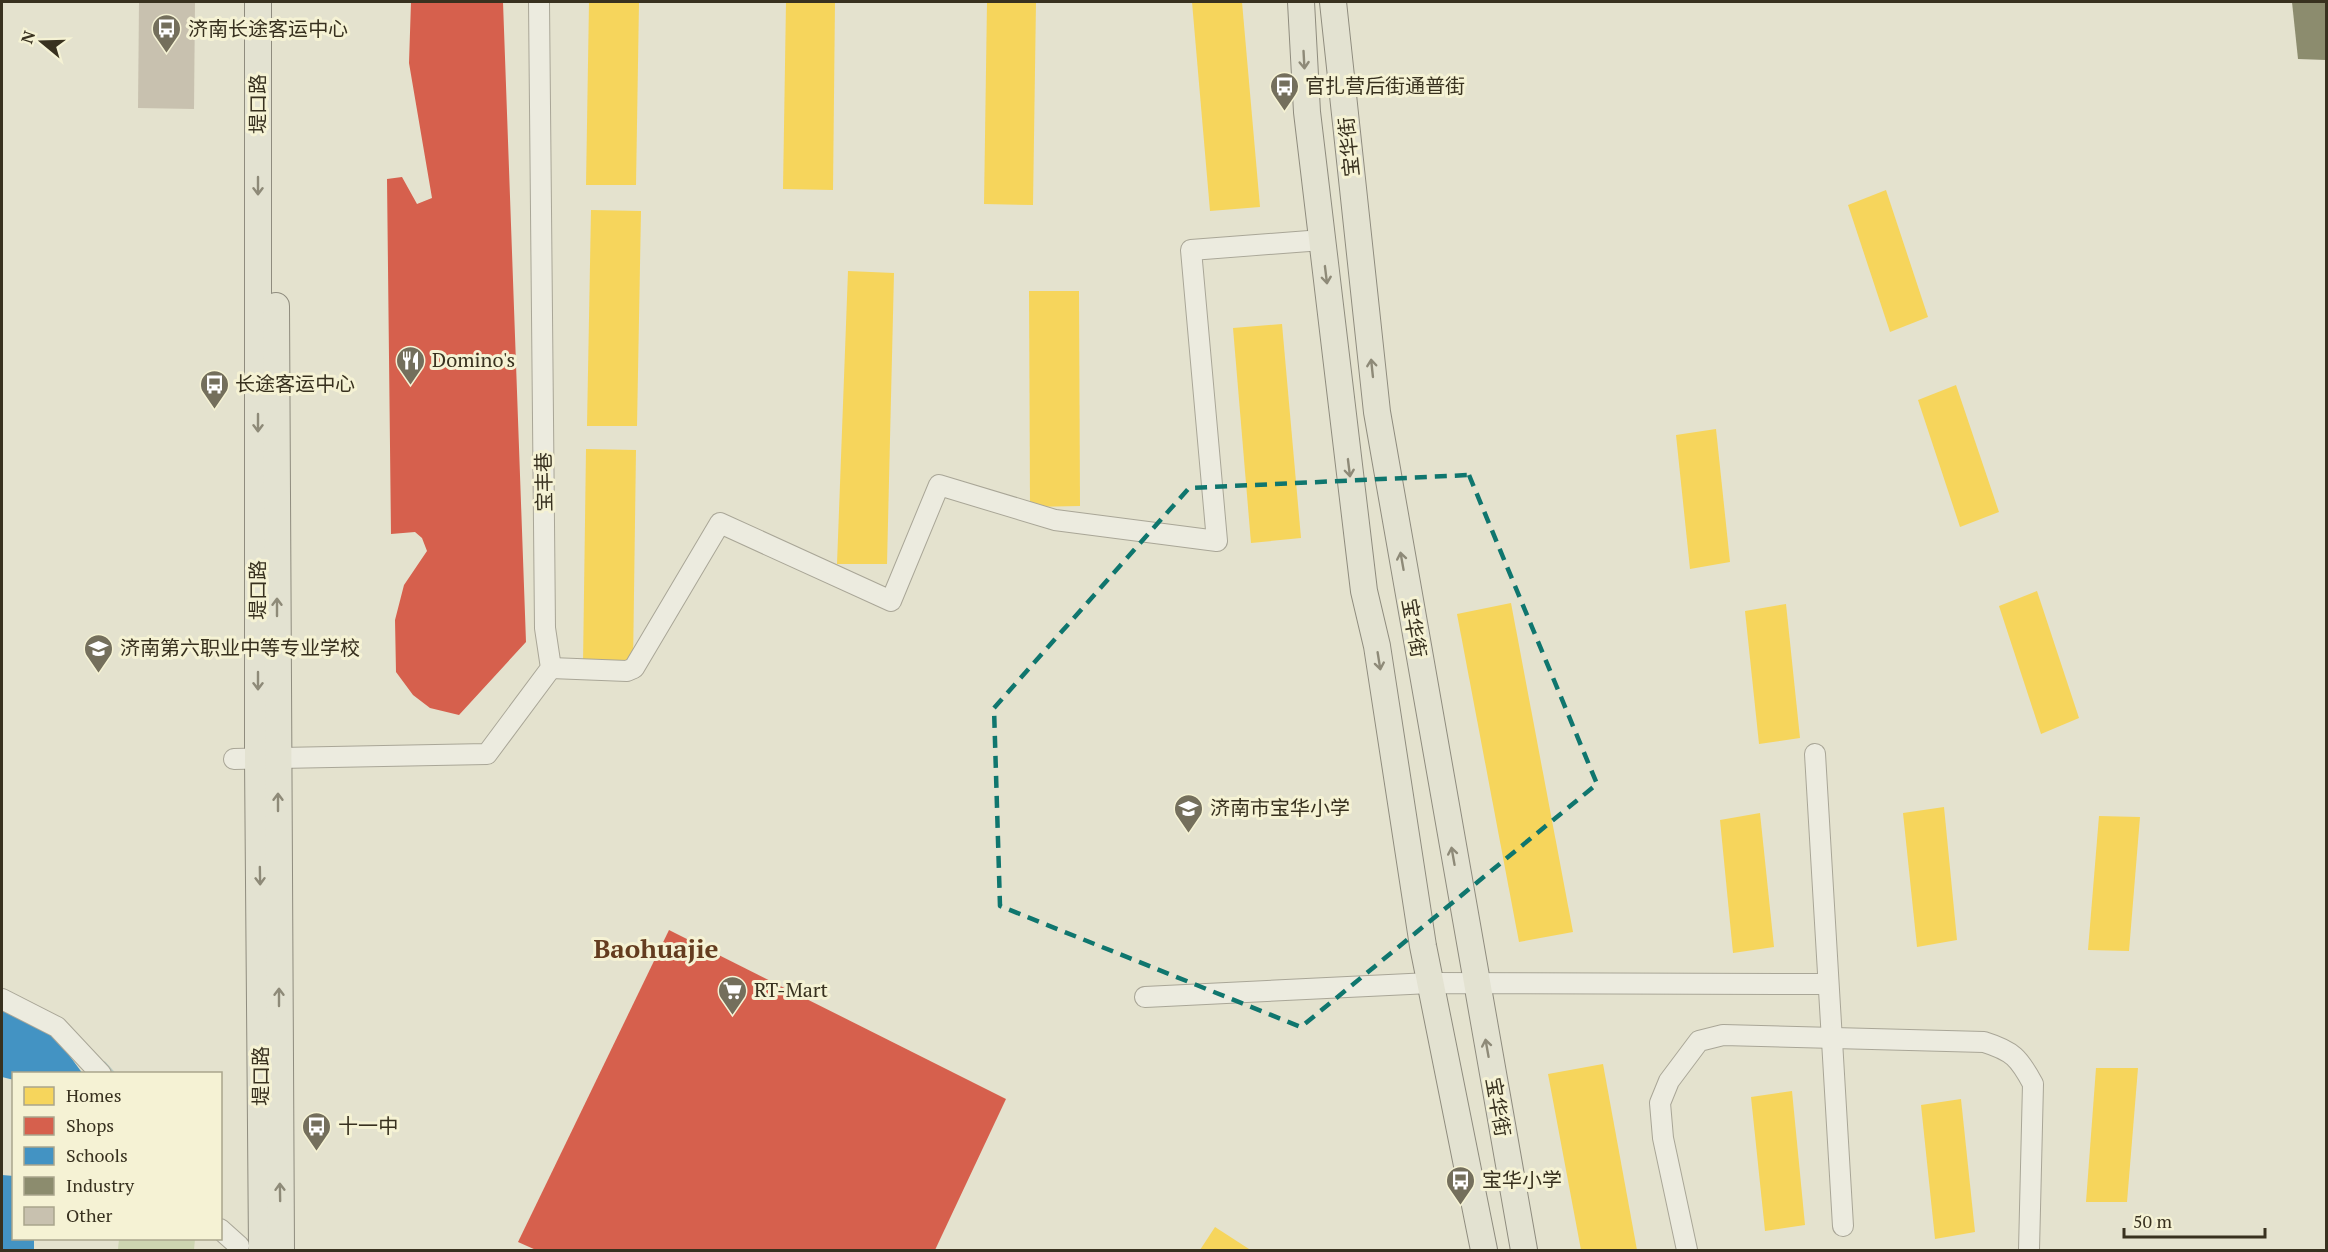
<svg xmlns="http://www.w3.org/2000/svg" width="2328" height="1252" font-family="'PT Serif','Noto Sans SC',serif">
  <rect width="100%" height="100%" fill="#e4e2ce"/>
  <!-- green -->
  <path fill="#cdd5b1" d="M119,1239H195L194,1250H125L118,1249Z"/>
  <!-- homes -->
  <g fill="#f6d55c">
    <path d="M589,2H639L636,185H586Z"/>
    <path d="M786,2H835L833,190L783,189Z"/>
    <path d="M987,2H1036L1033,205L984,204Z"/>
    <path d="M1192,2H1242L1260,207L1210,211Z"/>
    <path d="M1886,190L1928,317L1890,332L1848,205Z"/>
    <path d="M591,210L641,211L637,426H587Z"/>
    <path d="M848,271L894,273L887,564H837Z"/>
    <path d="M1029,291H1079L1080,506L1030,507Z"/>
    <path d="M1282,324L1301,538L1251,543L1233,328Z"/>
    <path d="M1956,385L1999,512L1960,527L1918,400Z"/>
    <path d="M1716,429L1730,562L1690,569L1676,435Z"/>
    <path d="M586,449L636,450L633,666L583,665Z"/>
    <path d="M2037,591L2079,718L2041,734L1999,606Z"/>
    <path d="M1511,603L1573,932L1519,942L1457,614Z"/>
    <path d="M1786,604L1800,738L1759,744L1745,611Z"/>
    <path d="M1944,807L1957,940L1917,947L1903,813Z"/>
    <path d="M1760,813L1774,947L1733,953L1720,820Z"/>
    <path d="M2099,816L2140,817L2129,951L2088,950Z"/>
    <path d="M19,1025L53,1044L73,1074H14V1076L2,1072Z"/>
    <path d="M1603,1064L1637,1250H1581L1548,1074Z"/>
    <path d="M2096,1068H2138L2127,1202H2086Z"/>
    <path d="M1792,1091L1805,1225L1765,1231L1751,1097Z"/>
    <path d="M1961,1099L1975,1232L1935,1239L1921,1105Z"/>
    <path d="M1215,1227L1249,1249L1248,1250H1200Z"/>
  </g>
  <!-- shops -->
  <g fill="#d6604d">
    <path d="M411,2H503L526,642L459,715L430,708L413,695L396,672L395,620L404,585L427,551L422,538L415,532L391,534L387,179L402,177L417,204L432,198L409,63Z"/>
    <path d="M669,930L1006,1099L935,1250H536L518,1242Z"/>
    <path d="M2,1021L14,1027L2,1057Z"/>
  </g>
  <!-- schools -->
  <g fill="#4393c3">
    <path d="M2,1008L52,1032L83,1074H14V1080L2,1077Z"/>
    <path d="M2,1175L14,1176V1238H34V1250H2Z"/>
  </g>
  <!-- industry -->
  <path fill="#8c8c6e" d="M2292,2H2326V60L2298,59Z"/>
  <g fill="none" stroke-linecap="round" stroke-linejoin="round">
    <!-- stream -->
    <path stroke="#b9cbc3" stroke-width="5" d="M104,1064L113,1074"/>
  </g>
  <!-- building -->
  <path fill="#c8c1af" d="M139,2H195L194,109L138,108Z"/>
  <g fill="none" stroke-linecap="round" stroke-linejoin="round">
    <defs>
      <g id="minor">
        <path d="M551,668L627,671L634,668L720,523L891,601L939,485L1055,520L1217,541L1191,250L1322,240"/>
        <path d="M1815,754L1843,1226"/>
        <path d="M234,759L487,754L551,668L545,628L539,2"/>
        <path d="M1145,997L1430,983L1827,984"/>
        <path d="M2,999L57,1027L101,1074"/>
        <path d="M220,1229L239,1246"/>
        <path d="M1687,1250L1663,1138L1660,1103L1669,1081L1699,1041L1723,1035L1984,1042C2013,1051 2019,1058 2033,1084L2029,1250"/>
      </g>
      <g id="major">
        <path d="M258,2V759L262,1250"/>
        <path d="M1301,2L1307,112L1364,591L1377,646L1423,946L1484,1250"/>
        <path d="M1333,2L1377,412L1524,1250"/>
        <path d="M276,306L281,1250"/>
      </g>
    </defs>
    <!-- minor casing -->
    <use href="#minor" stroke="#a9a697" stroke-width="22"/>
    <!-- major casing -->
    <use href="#major" stroke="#8f8c7e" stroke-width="28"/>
    <!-- minor -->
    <use href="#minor" stroke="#ecebdf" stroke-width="20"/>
    <!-- major -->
    <use href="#major" stroke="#e3e2d1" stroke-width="26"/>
  </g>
  <!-- one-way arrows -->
  <defs><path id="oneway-shaft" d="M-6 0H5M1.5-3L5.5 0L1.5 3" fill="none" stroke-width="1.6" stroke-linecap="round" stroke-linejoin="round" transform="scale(1.5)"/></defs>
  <g stroke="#8e8a78">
    <use href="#oneway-shaft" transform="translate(1304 60) rotate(87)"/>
    <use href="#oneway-shaft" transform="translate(258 186) rotate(90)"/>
    <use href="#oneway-shaft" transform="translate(1326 275) rotate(83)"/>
    <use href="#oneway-shaft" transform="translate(1372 368) rotate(-96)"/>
    <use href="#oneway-shaft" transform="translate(258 423) rotate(90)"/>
    <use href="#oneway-shaft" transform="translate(1349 468) rotate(83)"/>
    <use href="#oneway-shaft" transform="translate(1402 561) rotate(-100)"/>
    <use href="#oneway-shaft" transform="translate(277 607) rotate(-90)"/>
    <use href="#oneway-shaft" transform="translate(1379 661) rotate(81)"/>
    <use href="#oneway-shaft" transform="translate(258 681) rotate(90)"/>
    <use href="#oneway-shaft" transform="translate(278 802) rotate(-90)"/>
    <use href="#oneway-shaft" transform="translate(1453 856) rotate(-100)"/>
    <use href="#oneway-shaft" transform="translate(260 876) rotate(89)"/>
    <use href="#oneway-shaft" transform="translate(279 997) rotate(-90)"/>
    <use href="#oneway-shaft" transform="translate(1487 1048) rotate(-100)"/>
    <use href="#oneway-shaft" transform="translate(280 1192) rotate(-91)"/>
  </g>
  <!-- marked area -->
  <path fill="none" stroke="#0f766e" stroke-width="4.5" stroke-dasharray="12 8" stroke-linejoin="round" d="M1469,475L1597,784L1301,1027L1000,906L994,708L1189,488Z"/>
  <!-- icons -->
  <defs>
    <symbol id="bus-pin" viewBox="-11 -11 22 30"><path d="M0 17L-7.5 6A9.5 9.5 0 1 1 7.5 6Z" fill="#746f5c" stroke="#f5f2d4"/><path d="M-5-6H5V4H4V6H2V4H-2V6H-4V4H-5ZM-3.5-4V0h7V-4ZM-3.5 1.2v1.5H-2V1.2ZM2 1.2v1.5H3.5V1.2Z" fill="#fff"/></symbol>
    <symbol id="restaurant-pin" viewBox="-11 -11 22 30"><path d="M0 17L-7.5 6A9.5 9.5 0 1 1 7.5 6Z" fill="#746f5c" stroke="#f5f2d4"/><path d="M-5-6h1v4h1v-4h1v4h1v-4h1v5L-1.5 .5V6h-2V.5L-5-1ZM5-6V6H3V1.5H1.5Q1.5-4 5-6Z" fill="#fff"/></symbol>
    <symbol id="school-pin" viewBox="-11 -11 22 30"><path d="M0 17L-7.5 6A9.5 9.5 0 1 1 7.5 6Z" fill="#746f5c" stroke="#f5f2d4"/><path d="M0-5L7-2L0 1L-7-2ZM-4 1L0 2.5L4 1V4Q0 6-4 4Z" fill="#fff"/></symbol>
    <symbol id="supermarket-pin" viewBox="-11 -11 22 30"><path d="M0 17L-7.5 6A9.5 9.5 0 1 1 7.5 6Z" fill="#746f5c" stroke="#f5f2d4"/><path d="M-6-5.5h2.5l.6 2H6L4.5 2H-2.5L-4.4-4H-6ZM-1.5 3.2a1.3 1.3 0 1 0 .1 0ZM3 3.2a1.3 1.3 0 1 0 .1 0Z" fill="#fff"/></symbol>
  </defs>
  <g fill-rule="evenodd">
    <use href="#bus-pin" x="150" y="12" width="33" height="45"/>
    <use href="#bus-pin" x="1268" y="70" width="33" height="45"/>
    <use href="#restaurant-pin" x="394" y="344" width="33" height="45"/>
    <use href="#bus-pin" x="198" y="368" width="33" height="45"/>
    <use href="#school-pin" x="82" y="632" width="33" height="45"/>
    <use href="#school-pin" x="1172" y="792" width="33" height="45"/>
    <use href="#supermarket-pin" x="716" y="974" width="33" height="45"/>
    <use href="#bus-pin" x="300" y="1110" width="33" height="45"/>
    <use href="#bus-pin" x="1444" y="1164" width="33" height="45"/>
  </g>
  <g text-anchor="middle" stroke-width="6" stroke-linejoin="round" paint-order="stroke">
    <!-- poi labels -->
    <g font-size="20" fill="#38311f" stroke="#f5f2d4" text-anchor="start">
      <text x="188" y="36">济南长途客运中心</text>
      <text x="1305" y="93">官扎营后街通普街</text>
      <text x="432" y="367">Domino's</text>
      <text x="235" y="391">长途客运中心</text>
      <text x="120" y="655">济南第六职业中等专业学校</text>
      <text x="1210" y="815">济南市宝华小学</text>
      <text x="754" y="997">RT-Mart</text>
      <text x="338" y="1133">十一中</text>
      <text x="1482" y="1187">宝华小学</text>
    </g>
    <!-- street labels -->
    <g font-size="20" fill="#38311f" stroke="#f5f2d4">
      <text transform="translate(258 104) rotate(-90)" y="7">堤口路</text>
      <text transform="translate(1349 147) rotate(-96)" y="7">宝华街</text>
      <text transform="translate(544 482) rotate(-91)" y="7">宝丰巷</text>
      <text transform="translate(258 590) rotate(-90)" y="7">堤口路</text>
      <text transform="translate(1414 628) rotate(80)" y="7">宝华街</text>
      <text transform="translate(261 1076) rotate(-90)" y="7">堤口路</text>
      <text transform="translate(1498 1107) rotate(80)" y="7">宝华街</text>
    </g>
    <!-- district labels -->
    <g font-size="26" font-weight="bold" fill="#643c1f" stroke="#f5f2d4">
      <text x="656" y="958">Baohuajie</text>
    </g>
  </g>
  <!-- border -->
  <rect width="2328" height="1252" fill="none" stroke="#38311f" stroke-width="6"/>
  <!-- legend -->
  <rect x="12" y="1072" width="210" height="168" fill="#f5f2d4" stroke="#a9a58c" stroke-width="1.5"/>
  <rect x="24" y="1087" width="30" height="18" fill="#f6d55c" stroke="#a9a58c" stroke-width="1.5"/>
  <text x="66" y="1102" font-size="18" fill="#38311f">Homes</text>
  <rect x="24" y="1117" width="30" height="18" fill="#d6604d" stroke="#a9a58c" stroke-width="1.5"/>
  <text x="66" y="1132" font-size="18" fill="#38311f">Shops</text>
  <rect x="24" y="1147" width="30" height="18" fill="#4393c3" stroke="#a9a58c" stroke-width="1.5"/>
  <text x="66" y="1162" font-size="18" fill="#38311f">Schools</text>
  <rect x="24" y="1177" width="30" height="18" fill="#8c8c6e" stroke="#a9a58c" stroke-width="1.5"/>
  <text x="66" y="1192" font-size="18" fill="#38311f">Industry</text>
  <rect x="24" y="1207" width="30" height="18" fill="#c8c1af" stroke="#a9a58c" stroke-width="1.5"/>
  <text x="66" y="1222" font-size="18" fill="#38311f">Other</text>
  <!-- north arrow -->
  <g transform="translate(42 42) rotate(289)" stroke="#f5f2d4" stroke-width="4.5" paint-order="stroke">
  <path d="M0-4.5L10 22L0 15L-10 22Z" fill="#38311f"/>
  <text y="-9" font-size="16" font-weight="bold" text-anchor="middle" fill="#38311f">N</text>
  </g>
  <!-- scale -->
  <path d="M2124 1228v9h141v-9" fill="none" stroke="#38311f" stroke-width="3"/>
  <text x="2133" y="1228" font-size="18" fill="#38311f" stroke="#f5f2d4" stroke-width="4.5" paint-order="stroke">50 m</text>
</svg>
